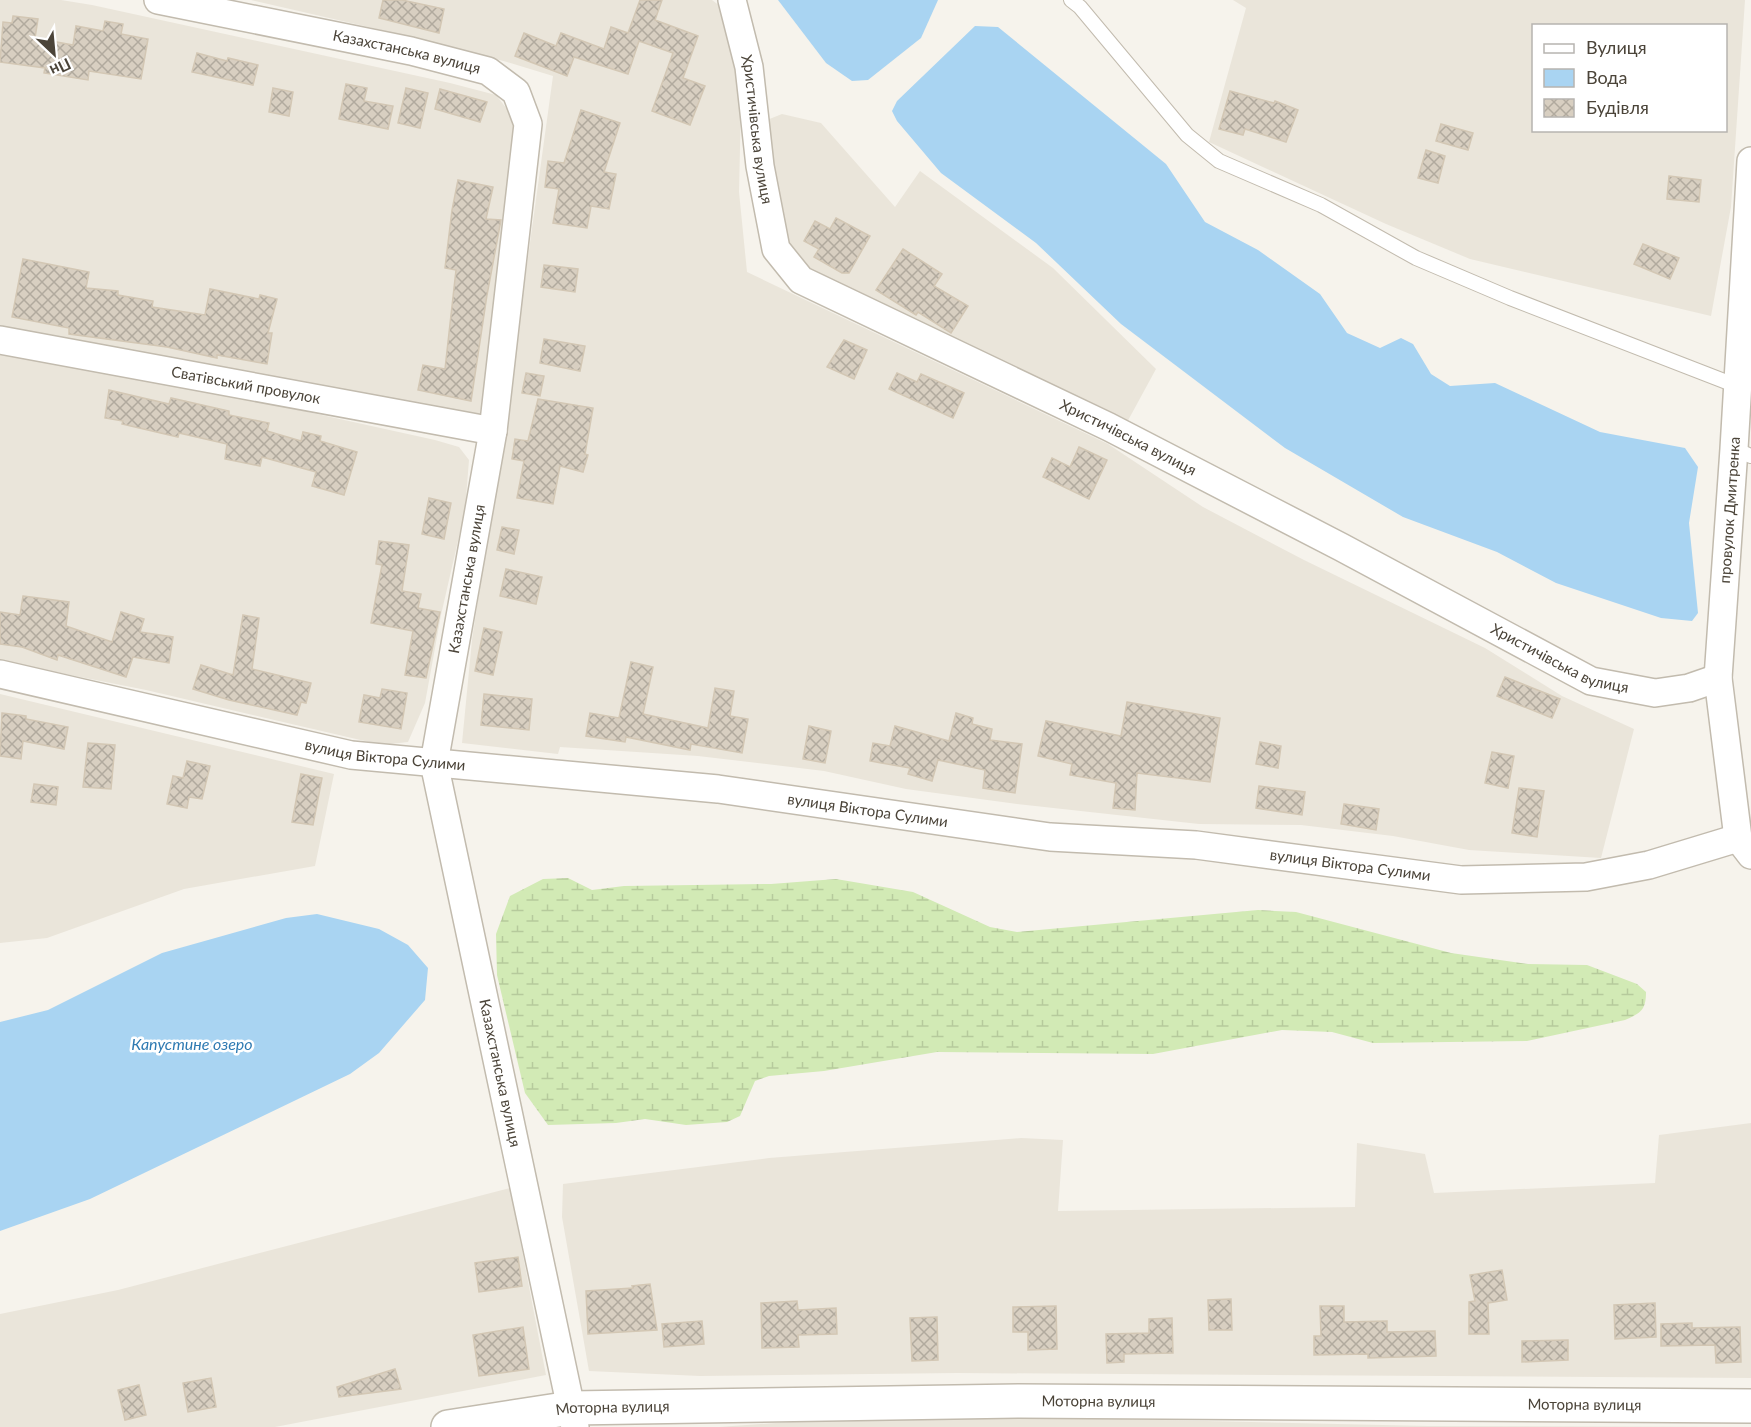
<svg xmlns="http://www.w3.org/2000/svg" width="1751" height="1427" font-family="Lato,sans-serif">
  <defs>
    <pattern id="wetland-marsh" width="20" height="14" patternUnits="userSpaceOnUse" patternTransform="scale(1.5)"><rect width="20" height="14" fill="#d2eab5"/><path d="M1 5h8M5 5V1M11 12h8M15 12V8" fill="none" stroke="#b6ca9c"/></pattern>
    <pattern id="building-cross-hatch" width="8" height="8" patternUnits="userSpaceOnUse" patternTransform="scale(1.5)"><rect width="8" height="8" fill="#d8cfc1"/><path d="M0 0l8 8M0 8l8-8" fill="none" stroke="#b1aa9e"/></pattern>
  </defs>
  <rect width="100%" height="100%" fill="#f6f3ec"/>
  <!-- residential -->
  <g fill="#eae5da" fill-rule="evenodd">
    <path d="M0,0H61L92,5L450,83L496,95L513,117L516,151L480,414L300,381L95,350L0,331Z"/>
    <path d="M251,0H712L720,6L737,67L741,103L739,192L747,272L1108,444L1203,507L1304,560L1485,648L1562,696L1634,729L1601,858L1469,850L1393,836L1301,825L1199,824L1017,804L906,789L824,771L698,756L560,747L558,754L462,743L472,640L515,352L553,76L507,62L399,34Z"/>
    <path d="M1233,0H1745L1731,207L1711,316L1470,259L1386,224L1209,142L1246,8ZM1534,26H1726V130H1534Z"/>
    <path d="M782,114L821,123L895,207L920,171L1053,268L1156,369L1125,426L803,269L788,249L778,205L767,120Z"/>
    <path d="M0,352L98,369L267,403L435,440L459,447L469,460L465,510L441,615L425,703L408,742L382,745L146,690L0,661Z"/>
    <path d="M0,694L334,774L315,866L184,889L47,938L0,943Z"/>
    <path d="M1751,1123V1378L957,1373L700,1376L589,1371L562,1217L563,1184L769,1158L1021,1138L1063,1140L1058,1211L1355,1207L1357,1143L1425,1154L1434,1193L1655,1183L1659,1135Z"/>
    <path d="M510,1188L546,1375L275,1427H0V1314L118,1290Z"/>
    <path d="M960,1419H1118L1428,1426L1751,1427H719L804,1421Z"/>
  </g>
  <!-- wetland -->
  <path fill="url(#wetland-marsh)" d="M568,878L592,890L624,886L771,884L836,879L913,892L990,927L1017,932L1258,910L1296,912L1451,953L1528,964L1587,965L1637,984L1646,992C1646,1010 1641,1013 1625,1020L1527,1041L1373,1043L1332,1032L1282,1030L1153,1054L937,1052L824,1071L769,1076L755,1081L740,1116L727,1122L686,1125L645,1119L616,1123L548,1125L525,1093L497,975L496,934L510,896L543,879Z"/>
  <!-- water -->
  <g fill="#a9d4f2">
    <path d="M778,0H938L921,38L868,80L852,81L826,63Z"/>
    <path d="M975,26L998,27L1166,164L1205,222L1258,250L1320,294L1347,333L1380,348L1401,338L1413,344L1431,374L1450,386L1495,383L1600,432L1685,448L1698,467L1689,523L1698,613L1692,621L1661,618L1556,583L1497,552L1403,517L1285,448L1121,324L1036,243L941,173L897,121L892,111L897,101Z"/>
    <path d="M317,914L379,929L408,945L428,968L425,1000L379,1053L350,1074L90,1199L0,1231V1022L48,1010L162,953L286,918Z"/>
  </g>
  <!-- building -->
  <g fill="url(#building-cross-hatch)" stroke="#d3c7b4" stroke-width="1.5">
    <path d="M383,0H402L444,9L439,33L379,18Z"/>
    <path d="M640,0H662L655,20L698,36L683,78L705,86L690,125L652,111L673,53L639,41L628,74L574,57L567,76L515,56L524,33L556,46L561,33L604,49L611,27L628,33Z"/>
    <path d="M13,16L38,19L35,38L73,45L76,26L103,31L105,21L123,24L121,34L148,39L141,79L89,71L88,80L44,73L45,68L0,62L3,22L12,23Z"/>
    <path d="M197,53L227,61L228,58L258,65L253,85L192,72Z"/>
    <path d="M346,84L367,88L364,101L393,106L388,129L339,119Z"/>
    <path d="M273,88L293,92L289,116L269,112Z"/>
    <path d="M406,88L428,93L420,128L398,123Z"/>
    <path d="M440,89L487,102L480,122L435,109Z"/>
    <path d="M1230,91L1274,103L1275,101L1298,110L1286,142L1245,129L1243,135L1219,129Z"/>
    <path d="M581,110L620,123L604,172L616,174L609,209L591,206L587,228L553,223L559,189L545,187L548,161L564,163Z"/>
    <path d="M1441,124L1473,133L1468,150L1436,141Z"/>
    <path d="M1426,150L1445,156L1438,183L1418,178Z"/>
    <path d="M1669,176L1701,180L1699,202L1667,199Z"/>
    <path d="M458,180L493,187L486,219L501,220L487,295L471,401L418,390L423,365L445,369L456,270L445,268L452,210Z"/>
    <path d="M836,218L870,236L849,273H842L814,257L819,249L804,241L815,221L830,229Z"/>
    <path d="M1643,244L1679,258L1670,279L1634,264Z"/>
    <path d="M903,249L942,274L934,286L968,306L951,333L918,312L916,315L876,290Z"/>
    <path d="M23,259L89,272L86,288L118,291V295L153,301L152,307L205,315L210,289L259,299L260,295L277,299L268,333H272L267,364L217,355V358L167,347L69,334V328L12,317Z"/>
    <path d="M544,265L578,269L575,292L541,287Z"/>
    <path d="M544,339L585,346L580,371L540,363Z"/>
    <path d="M844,340L867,350L854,379L827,367Z"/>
    <path d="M526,373L544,376L540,396L522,393Z"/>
    <path d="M897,373L917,382L921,374L964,393L953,418L889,389Z"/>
    <path d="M109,390L169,404L171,398L229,411V415L269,423L267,431L301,441L303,432L321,436L320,441L357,452L344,495L312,486L316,472L262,457L260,466L225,459L227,444L179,433L178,437L122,424L123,421L105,418Z"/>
    <path d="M538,399L593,408L585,454L588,455L583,472L560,466L553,504L517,498L524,461L512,459L515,439L528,441Z"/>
    <path d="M1079,447L1107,460L1089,499L1043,477L1052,458L1070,467Z"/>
    <path d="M429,498L451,503L444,539L422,534Z"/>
    <path d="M502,527L519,530L514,554L497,550Z"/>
    <path d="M379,541L409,545L402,591L421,594L418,608L440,612L426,678L405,675L413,631L371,623L382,565L376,564Z"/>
    <path d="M506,569L542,577L536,604L500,596Z"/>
    <path d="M23,596L69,602L66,626L112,642L121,612L144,619L140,632L173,637L169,663L133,657L126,677L58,655L57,660L22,647L0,644V612L20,615Z"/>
    <path d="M243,615L259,618L252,669L311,683L306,703L301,702L297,715L229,700L193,689L201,665L233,675Z"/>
    <path d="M484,628L502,632L493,675L475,671Z"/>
    <path d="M631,662L653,667L643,714L708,728L715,688L734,691L730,716L748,719L742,753L691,744L690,750L626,737L625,742L586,736L590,713L619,718Z"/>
    <path d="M1505,677L1560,699L1552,718L1497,696Z"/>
    <path d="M382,689L407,693L401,729L359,722L364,695L380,698Z"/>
    <path d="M484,694L532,699L529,730L481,725Z"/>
    <path d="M1127,702L1220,718L1210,782L1137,773L1135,810L1113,808L1116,783L1070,775L1072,764L1038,756L1046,721L1121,736Z"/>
    <path d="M2,713L26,716V719L68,727L64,749L23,741L21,759L0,756Z"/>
    <path d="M956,713L973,718L972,724L992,729L990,740L1022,744L1015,793L983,788L985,770L938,760L932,781L908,774L910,768L870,761L873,743L890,746L895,726L949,741Z"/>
    <path d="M809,726L831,731L825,763L803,759Z"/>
    <path d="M1260,742L1281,746L1278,768L1256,764Z"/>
    <path d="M88,743L115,745L111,789L83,787Z"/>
    <path d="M1492,752L1514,756L1508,788L1485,783Z"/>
    <path d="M187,761L210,766L202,799L189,797L187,808L167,804L173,776L183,778Z"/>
    <path d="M301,774L322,778L313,825L292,822Z"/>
    <path d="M34,784L58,787L56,805L31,802Z"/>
    <path d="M1259,786L1305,792L1302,815L1256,808Z"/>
    <path d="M1519,788L1544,791L1537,837L1512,833Z"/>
    <path d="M1344,804L1379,809L1376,830L1341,824Z"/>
    <path d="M518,1257L522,1286L479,1292L475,1263Z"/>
    <path d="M1502,1270L1507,1300L1488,1303L1489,1334H1469V1302L1475,1301L1470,1275Z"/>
    <path d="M650,1284L657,1330L588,1334L586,1291L633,1288L632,1286Z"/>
    <path d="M1231,1299L1232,1330H1209L1208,1300Z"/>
    <path d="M797,1301L798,1310L836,1308L837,1334L798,1335L799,1347L762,1348L761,1303Z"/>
    <path d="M1655,1303L1656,1337L1615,1339L1614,1305Z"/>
    <path d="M1056,1306L1057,1349L1028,1350V1332H1013V1307Z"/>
    <path d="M1320,1306H1344V1322L1387,1321V1332L1435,1331L1436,1356L1368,1358V1354L1314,1355V1336H1321Z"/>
    <path d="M937,1317L938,1360L912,1361L910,1318Z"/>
    <path d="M1172,1318L1173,1353L1124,1354V1362L1107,1363L1106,1334L1149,1333V1319Z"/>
    <path d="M702,1321L704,1344L664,1347L662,1324Z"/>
    <path d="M1692,1323V1328L1740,1327L1741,1362L1716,1363L1715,1345L1661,1346V1324Z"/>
    <path d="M523,1327L529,1369L479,1376L473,1335Z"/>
    <path d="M1568,1340V1360L1522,1362V1341Z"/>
    <path d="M395,1369L401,1389L339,1397L337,1387Z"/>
    <path d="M211,1378L216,1407L188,1412L183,1383Z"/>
    <path d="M139,1385L146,1415L125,1420L118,1390Z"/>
  </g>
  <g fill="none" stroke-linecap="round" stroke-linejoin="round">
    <defs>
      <g id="service">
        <path d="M1071,0L1080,7L1187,135L1219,161L1321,205L1416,258L1510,298L1737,386"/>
        <path d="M1734,449L1751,456"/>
      </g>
      <g id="minor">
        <path id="s1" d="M158,0L411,51L488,71L516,92L528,124L493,431L434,763L575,1427"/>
        <path id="s2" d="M732,0L749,67L760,166L776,249L801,280L1109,427L1341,547L1591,681L1655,693L1689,688L1718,678"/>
        <path d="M1751,161L1734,449L1718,678L1738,838L1751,855"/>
        <path id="s3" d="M0,340L493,431"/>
        <path id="s4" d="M0,674L351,755L718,789L1050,837L1196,845L1461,880L1586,877L1649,865L1738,838"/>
      </g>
      <g id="tertiary">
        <path id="s5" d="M448,1427L571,1408L1019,1401L1751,1406"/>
      </g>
    </defs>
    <!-- service casing -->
    <use href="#service" stroke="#c2bbae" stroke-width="16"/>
    <!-- minor casing -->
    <use href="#minor" stroke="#c2bbae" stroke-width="30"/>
    <!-- tertiary casing -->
    <use href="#tertiary" stroke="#c2bbae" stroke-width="36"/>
    <!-- service -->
    <use href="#service" stroke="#fff" stroke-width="14"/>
    <!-- minor -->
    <use href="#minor" stroke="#fff" stroke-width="27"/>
    <!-- tertiary -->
    <use href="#tertiary" stroke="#fff" stroke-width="33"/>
  </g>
  <g text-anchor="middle" stroke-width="5" stroke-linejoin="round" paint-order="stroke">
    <!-- street labels -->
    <g font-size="15" fill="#4b4439" stroke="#fff">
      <text dy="5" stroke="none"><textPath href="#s1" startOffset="254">Казахстанська вулиця</textPath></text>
      <text dy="5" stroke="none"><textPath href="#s2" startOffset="132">Христичівська вулиця</textPath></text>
      <text dy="5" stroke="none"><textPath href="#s3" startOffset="250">Сватівський провулок</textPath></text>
      <text dy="5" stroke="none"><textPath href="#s2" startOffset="656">Христичівська вулиця</textPath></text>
      <text transform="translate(1730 510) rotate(-86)" y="5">провулок Дмитренка</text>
      <text transform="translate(467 579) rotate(-80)" y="5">Казахстанська вулиця</text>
      <text dy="5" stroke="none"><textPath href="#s2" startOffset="1142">Христичівська вулиця</textPath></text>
      <text dy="5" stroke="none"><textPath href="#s4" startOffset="394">вулиця Віктора Сулими</textPath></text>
      <text dy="5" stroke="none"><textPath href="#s4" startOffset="880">вулиця Віктора Сулими</textPath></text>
      <text dy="5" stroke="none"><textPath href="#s4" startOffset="1366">вулиця Віктора Сулими</textPath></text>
      <text dy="5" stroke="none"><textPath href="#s1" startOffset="1370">Казахстанська вулиця</textPath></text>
      <text dy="5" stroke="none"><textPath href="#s5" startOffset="652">Моторна вулиця</textPath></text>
      <text dy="5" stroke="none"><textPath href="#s5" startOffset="1138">Моторна вулиця</textPath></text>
      <text dy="5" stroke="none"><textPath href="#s5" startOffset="166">Моторна вулиця</textPath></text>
    </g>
    <!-- water labels -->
    <g font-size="16" font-style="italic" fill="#2e7ab2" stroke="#fff">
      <text x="192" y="1050">Капустине озеро</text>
    </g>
  </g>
  <!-- legend -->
  <rect x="1532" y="24" width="195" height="108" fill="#ffffff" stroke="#b7b4b0" stroke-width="1.5"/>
  <rect x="1544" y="44" width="30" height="9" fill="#ffffff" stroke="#b7b4b0" stroke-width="1.5"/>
  <text x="1586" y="54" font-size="18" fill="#4b4439">Вулиця</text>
  <rect x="1544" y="69" width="30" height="18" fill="#a9d4f2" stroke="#b7b4b0" stroke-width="1.5"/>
  <text x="1586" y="84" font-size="18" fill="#4b4439">Вода</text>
  <rect x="1544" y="99" width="30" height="18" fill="url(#building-cross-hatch)" stroke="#b7b4b0" stroke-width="1.5"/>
  <text x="1586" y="114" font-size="18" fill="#4b4439">Будівля</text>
  <!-- north arrow -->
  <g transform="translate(54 54) rotate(154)" stroke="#ffffff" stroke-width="4.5" paint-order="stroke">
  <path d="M0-4.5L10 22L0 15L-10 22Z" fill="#4b4439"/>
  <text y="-9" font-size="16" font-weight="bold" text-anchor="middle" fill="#4b4439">Пн</text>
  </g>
</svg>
